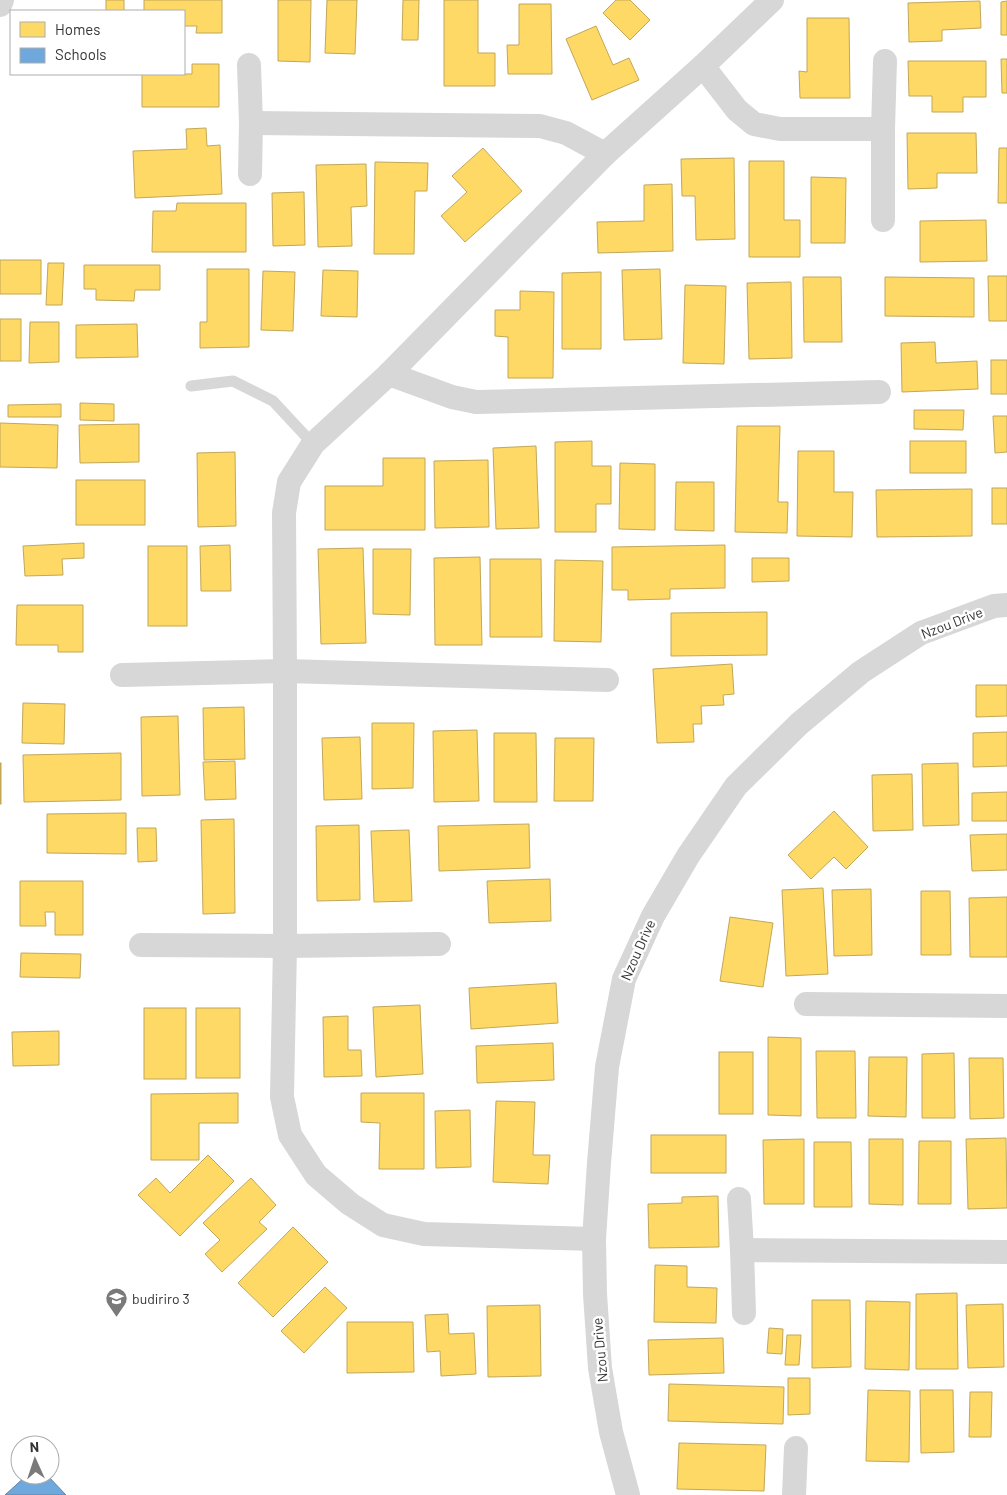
<svg xmlns="http://www.w3.org/2000/svg" width="1007" height="1495" font-family="Barlow,sans-serif">
  <rect width="100%" height="100%" fill="#fff"/>
  <!-- homes -->
  <g fill="#ffd966" stroke="#c2a757">
    <rect x="106" y="0" width="18" height="11"/>
    <path d="M144,0H222V33H196L197,26H184V11H144Z"/>
    <path d="M278,0H311L310,62L278,61Z"/>
    <path d="M327,0H357L355,54L325,53Z"/>
    <path d="M403,0H419L418,40H402Z"/>
    <path d="M444,0H478V53H495V86H444Z"/>
    <path d="M616,0H630L650,20L630,40L603,13Z"/>
    <path d="M980,1L981,28L942,30V41L909,42L908,3Z"/>
    <path d="M1007,1V35H1001V2Z"/>
    <path d="M519,4H551L552,74H508L507,45H519Z"/>
    <path d="M807,18H849L850,98H800L799,71L807,72Z"/>
    <path d="M596,26L613,65L629,58L639,80L592,100L566,39Z"/>
    <path d="M1001,59H1007V93H1002Z"/>
    <path d="M908,61H986V97H963V112H932V96H909Z"/>
    <path d="M192,64H219V107H142V74H192Z"/>
    <path d="M206,128L207,146L220,145L222,194L135,198L133,151L187,149L186,129Z"/>
    <path d="M907,133H976L977,173H937V188L908,189Z"/>
    <path d="M483,148L522,191L465,242L441,216L467,192L452,176Z"/>
    <path d="M999,148H1007V203H998Z"/>
    <path d="M734,158L735,239L696,240L695,196H682L681,159Z"/>
    <path d="M749,161H784V220H800V257H749Z"/>
    <path d="M375,162L428,163L427,191H415L414,254H374Z"/>
    <path d="M366,164L367,206L351,207L352,246L318,247L316,165Z"/>
    <path d="M811,177L846,178L845,243H811Z"/>
    <path d="M672,184L673,251L598,253L597,222L644,221V185Z"/>
    <path d="M304,192L305,245L273,246L272,193Z"/>
    <path d="M177,203H246V252H152L153,211H176Z"/>
    <path d="M986,220L987,261L920,262V221Z"/>
    <rect x="0" y="260" width="41" height="34"/>
    <path d="M48,263H64L62,305H46Z"/>
    <path d="M84,265H160V290H135L134,301L96,300V289H84Z"/>
    <path d="M207,269H249V347L200,348V322H207Z"/>
    <path d="M660,269L662,339L624,340L622,270Z"/>
    <path d="M323,270L358,271L357,317L321,316Z"/>
    <path d="M263,271L295,272L293,331L261,330Z"/>
    <path d="M601,272V349H562V273Z"/>
    <path d="M988,276H1007V321H989Z"/>
    <path d="M803,277H841L842,342H804Z"/>
    <path d="M885,277L974,278V317L885,316Z"/>
    <path d="M791,282L792,358L749,359L747,283Z"/>
    <path d="M685,285L726,286L724,364L683,363Z"/>
    <path d="M520,291L554,292L553,378H508V337L495,336V310H520Z"/>
    <rect x="0" y="319" width="21" height="42"/>
    <path d="M30,322H59V362L29,363Z"/>
    <path d="M137,324L138,357L76,358V325Z"/>
    <path d="M935,342L936,363L977,361L978,389L902,392L901,343Z"/>
    <rect x="991" y="360" width="16" height="34"/>
    <path d="M80,403L114,404V421L80,420Z"/>
    <path d="M61,404V417H8V405Z"/>
    <path d="M914,410H964L963,430L914,429Z"/>
    <path d="M993,416H1007V452L995,453Z"/>
    <path d="M0,423L58,425L57,468L0,467Z"/>
    <path d="M139,424V462L80,463L79,425Z"/>
    <path d="M737,426H780L778,502H788L787,533L735,532Z"/>
    <path d="M592,441V466H611V504H596V532H555V442Z"/>
    <rect x="910" y="441" width="56" height="32"/>
    <path d="M536,446L539,528L496,529L493,448Z"/>
    <path d="M798,451H834V492H853L852,537L797,536Z"/>
    <path d="M235,452L236,526L198,527L197,453Z"/>
    <path d="M383,458H425V530H325V486H383Z"/>
    <path d="M488,460L489,527L435,528L434,461Z"/>
    <path d="M620,463L655,464V530L619,529Z"/>
    <rect x="76" y="480" width="69" height="45"/>
    <path d="M676,482H714V531L675,530Z"/>
    <rect x="992" y="488" width="15" height="36"/>
    <path d="M972,489V536L877,537L876,490Z"/>
    <path d="M84,543V558L62,559L63,575L25,576L23,546Z"/>
    <path d="M230,545L231,591H201L200,546Z"/>
    <path d="M725,545V588L670,589V599L628,600V590H612V547Z"/>
    <rect x="148" y="546" width="39" height="80"/>
    <path d="M363,548L366,643L321,644L318,549Z"/>
    <path d="M373,549H411L410,615L373,614Z"/>
    <path d="M480,557L482,645H435L434,558Z"/>
    <path d="M752,558H789V581L752,582Z"/>
    <path d="M490,559H541L542,637H490Z"/>
    <path d="M555,560L603,561L601,642L554,641Z"/>
    <path d="M17,605H83V652H58V645H16Z"/>
    <path d="M767,612V655L671,656V613Z"/>
    <path d="M732,664L734,694L723,695L724,705L701,706L702,724H693L694,742L657,743L653,669Z"/>
    <path d="M976,685H1007V716L976,717Z"/>
    <path d="M23,703L65,704L64,744L22,743Z"/>
    <path d="M244,707L245,759L204,760L203,708Z"/>
    <path d="M178,716L180,795L142,796L141,717Z"/>
    <path d="M372,723H414L413,788L372,789Z"/>
    <path d="M477,730L479,801L434,802L433,731Z"/>
    <path d="M1007,732V766L973,767V733Z"/>
    <path d="M494,733H536L537,802H494Z"/>
    <path d="M360,737L362,799L324,800L322,738Z"/>
    <path d="M555,738H594L593,801H554Z"/>
    <path d="M121,753V800L24,802L23,755Z"/>
    <path d="M235,761L236,799L205,800L203,762Z"/>
    <rect x="0" y="763" width="1" height="41"/>
    <path d="M958,763L959,825L923,826L922,764Z"/>
    <path d="M912,774L913,830L873,831L872,775Z"/>
    <path d="M1007,792V821H972V793Z"/>
    <path d="M834,811L868,847L846,869L834,857L811,879L788,855Z"/>
    <path d="M126,813V854L47,853V814Z"/>
    <path d="M234,819L235,913L203,914L201,820Z"/>
    <path d="M529,824L530,868L439,871L438,826Z"/>
    <path d="M359,825L360,900L317,901L316,826Z"/>
    <path d="M137,828H156L157,861L138,862Z"/>
    <path d="M409,830L412,901L374,902L371,831Z"/>
    <path d="M1007,834V870L972,871L970,835Z"/>
    <path d="M550,879L551,921L489,923L487,881Z"/>
    <path d="M20,881H83V935H55V912H45L46,926H20Z"/>
    <path d="M823,888L828,974L786,976L782,890Z"/>
    <path d="M871,889L872,955L834,956L832,890Z"/>
    <path d="M921,891H950L951,955H921Z"/>
    <path d="M1007,897V957H970L969,898Z"/>
    <path d="M730,917L773,923L763,987L720,981Z"/>
    <path d="M21,953L81,954L80,978L20,977Z"/>
    <path d="M556,983L558,1023L471,1029L469,988Z"/>
    <path d="M420,1005L423,1074L376,1077L373,1007Z"/>
    <rect x="144" y="1008" width="42" height="71"/>
    <rect x="196" y="1008" width="44" height="70"/>
    <path d="M348,1016V1050H361L362,1076L324,1077L323,1017Z"/>
    <path d="M59,1031V1065L13,1066L12,1032Z"/>
    <path d="M768,1037L801,1038V1116L768,1115Z"/>
    <path d="M553,1043L554,1080L477,1083L476,1046Z"/>
    <path d="M816,1051H855L856,1118H817Z"/>
    <rect x="719" y="1052" width="34" height="62"/>
    <path d="M954,1053L955,1118H922V1054Z"/>
    <path d="M869,1057H907L906,1117L868,1116Z"/>
    <path d="M969,1058H1003L1004,1118L970,1119Z"/>
    <path d="M238,1093V1123H199V1160H151V1094Z"/>
    <path d="M361,1093H424V1169H379L380,1123L361,1122Z"/>
    <path d="M496,1101L535,1102L533,1155H550L548,1184L493,1182Z"/>
    <path d="M470,1110L471,1167L436,1168L435,1111Z"/>
    <rect x="651" y="1135" width="75" height="38"/>
    <path d="M1006,1138L1007,1208L968,1209L966,1139Z"/>
    <path d="M804,1139V1204H764L763,1140Z"/>
    <path d="M869,1139H903V1205L869,1204Z"/>
    <path d="M919,1141H951V1204H918Z"/>
    <path d="M814,1142H851L852,1207H814Z"/>
    <path d="M208,1155L234,1181L180,1236L138,1195L156,1178L170,1193Z"/>
    <path d="M251,1178L276,1205L259,1222L267,1229L222,1272L205,1254L220,1240L203,1223Z"/>
    <path d="M718,1196L719,1247L649,1248L648,1204L682,1203V1197Z"/>
    <path d="M293,1227L328,1262L273,1317L238,1283Z"/>
    <path d="M655,1265L687,1266V1287L717,1288L716,1323L654,1322Z"/>
    <path d="M325,1287L347,1308L304,1353L281,1331Z"/>
    <path d="M957,1293L958,1369H916V1294Z"/>
    <path d="M812,1300H850L851,1367L812,1368Z"/>
    <path d="M866,1301L910,1302L909,1370L865,1369Z"/>
    <path d="M1003,1304L1004,1367L968,1368L966,1305Z"/>
    <path d="M540,1305L541,1376L488,1377L487,1306Z"/>
    <path d="M448,1314L449,1334L474,1333L476,1374L441,1376L440,1351L427,1352L425,1315Z"/>
    <path d="M347,1322H413L414,1372L347,1373Z"/>
    <path d="M769,1328L783,1329L782,1354L767,1353Z"/>
    <path d="M787,1335H801L799,1365H785Z"/>
    <path d="M723,1338L724,1373L649,1375L648,1340Z"/>
    <path d="M788,1378H810V1414L788,1415Z"/>
    <path d="M669,1384L784,1387L783,1424L668,1421Z"/>
    <path d="M868,1390L910,1391L909,1462L866,1461Z"/>
    <path d="M920,1390H953L954,1452L921,1453Z"/>
    <path d="M970,1392H992L991,1437H969Z"/>
    <path d="M679,1443L766,1445L764,1491L677,1489Z"/>
  </g>
  <!-- schools -->
  <path fill="#6fa8dc" stroke="#5d85a9" d="M27,1475H47L66,1495H5Z"/>
  <g fill="none" stroke-linecap="round" stroke-linejoin="round">
    <!-- service -->
    <path stroke="#d7d7d7" stroke-width="11" d="M191,386L233,381L273,401L313,444"/>
    <!-- minor -->
    <g stroke="#d7d7d7" stroke-width="24">
      <path d="M0,5L2,0"/>
      <path d="M249,65L251,123L250,174"/>
      <path d="M703,66L737,110L754,124L780,129H883"/>
      <path d="M251,123L540,126L566,133L605,154"/>
      <path d="M883,220V129L885,61"/>
      <path d="M389,374L452,397L476,402L879,392"/>
      <path d="M122,675L285,671L607,680"/>
      <path d="M141,945L285,946L439,944"/>
      <path d="M806,1004L1007,1006"/>
      <path d="M739,1199L742,1250L744,1313"/>
      <path d="M594,1239L424,1234L383,1225L350,1204L316,1175L290,1135L282,1097L285,946V671L284,513L289,482L313,444L389,374L605,154L703,66L772,0"/>
      <path d="M742,1250L1007,1252"/>
      <path d="M628,1495L611,1432L600,1368L595,1294L594,1239L599,1163L607,1067L624,979L653,916L688,856L736,786L799,724L861,672L921,633L994,606L1007,605"/>
      <path d="M794,1495L796,1448"/>
    </g>
  </g>
  <!-- icons -->
  <defs>
    <symbol id="school-pin" viewBox="-11 -11 22 30"><path d="M0 17L-7.5 6A9.5 9.5 0 1 1 7.5 6Z" fill="#7a7a7a" stroke="#fff"/><path d="M0-5L7-2L0 1L-7-2ZM-4 1L0 2.5L4 1V4Q0 6-4 4Z" fill="#fff"/></symbol>
  </defs>
  <g fill-rule="evenodd">
    <use href="#school-pin" x="104" y="1286" width="25" height="34"/>
  </g>
  <g text-anchor="middle" stroke-width="5" stroke-linejoin="round" paint-order="stroke">
    <!-- street labels -->
    <g font-size="14" fill="#333" stroke="#fff">
      <text transform="translate(952 623) rotate(-21)" y="5">Nzou Drive</text>
      <text transform="translate(638 950) rotate(-66)" y="5">Nzou Drive</text>
      <text transform="translate(600 1350) rotate(-95)" y="5">Nzou Drive</text>
    </g>
    <!-- poi labels -->
    <g font-size="14" fill="#333" stroke="#fff" text-anchor="start">
      <text x="132" y="1304">budiriro 3</text>
    </g>
  </g>
  <!-- legend -->
  <rect x="10" y="10" width="175" height="65" fill="#ffffff" stroke="#adadad"/>
  <rect x="20" y="22" width="25" height="15" fill="#ffd966" stroke="#adadad"/>
  <text x="55" y="35" font-size="15" fill="#333333">Homes</text>
  <rect x="20" y="48" width="25" height="15" fill="#6fa8dc" stroke="#adadad"/>
  <text x="55" y="60" font-size="15" fill="#333333">Schools</text>
  <!-- north arrow -->
  <g transform="translate(35 1460) rotate(357)"><circle r="24" fill="#ffffff" stroke="#adadad"/>
  <path d="M0-4L9 19L0 12L-9 19Z" fill="#7a7a7a"/>
  <text y="-8" font-size="14" font-weight="bold" text-anchor="middle" fill="#333333">N</text>
  </g>
</svg>
